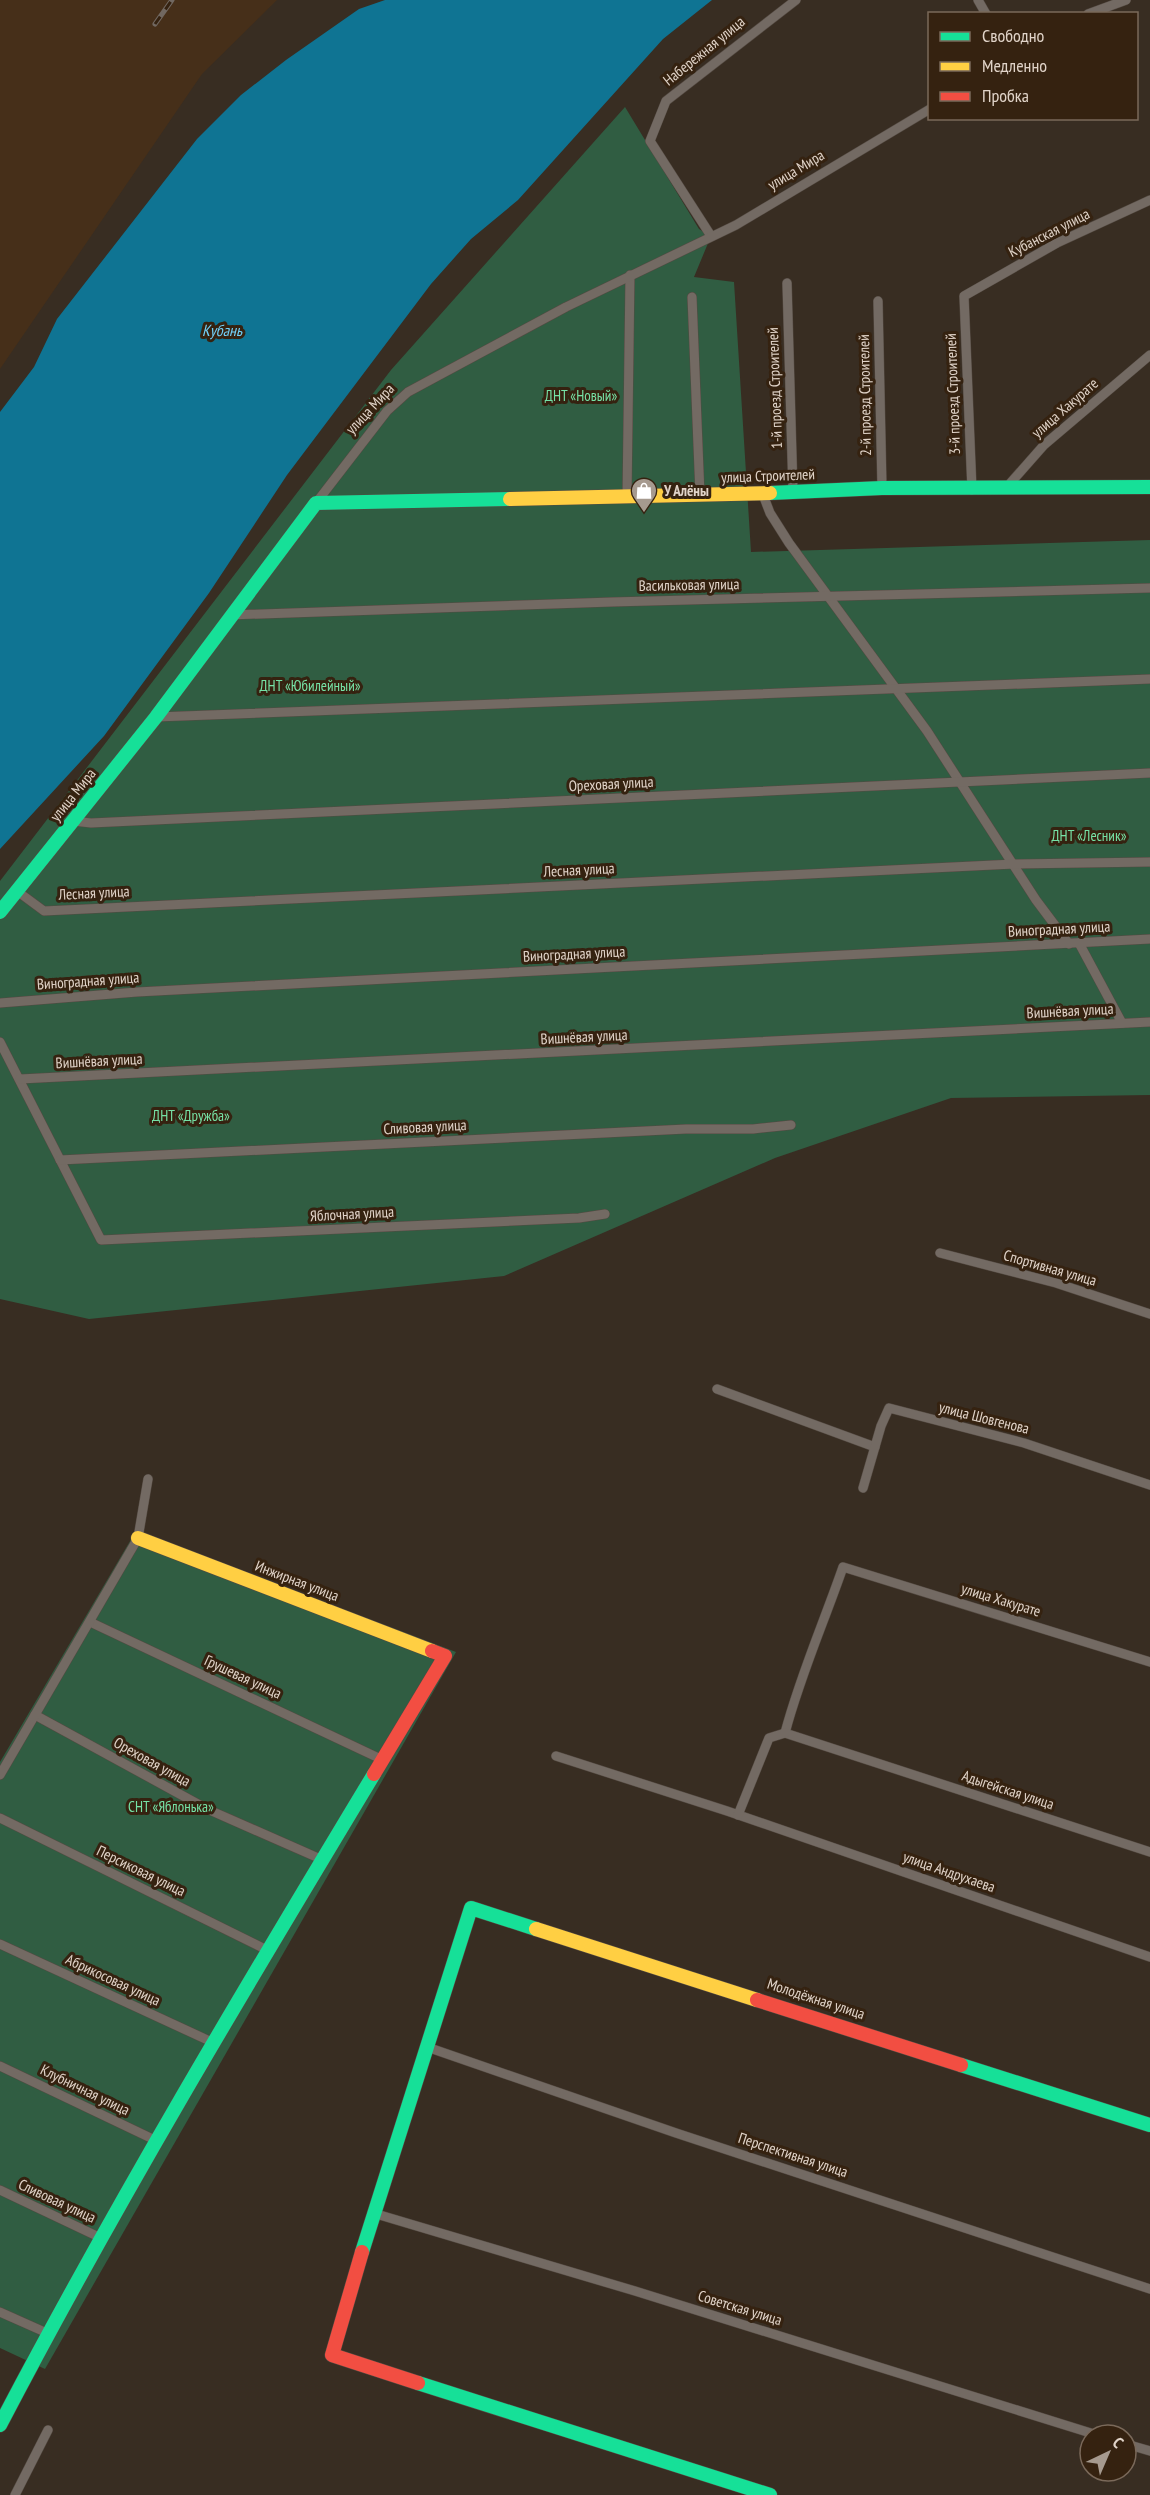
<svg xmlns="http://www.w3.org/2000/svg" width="1150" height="2495" font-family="'PT Sans Narrow',sans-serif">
  <rect width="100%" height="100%" fill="#382d22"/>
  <!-- built -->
  <path fill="#462f19" d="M0,0H277L202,74L0,369Z"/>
  <!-- green -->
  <g fill="#305d42">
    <path d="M625,107L699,229L711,236L694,277L734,282L751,552L1150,540V1095L951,1098L775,1158L504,1276L89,1319L0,1299V881L391,370Z"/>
    <path d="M136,1531L456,1652L45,2369L0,2348V1762Z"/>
  </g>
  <!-- water -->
  <path fill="#0f7493" d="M385,0H712L663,39L518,200L471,239L431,284L287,475L209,593L104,736L0,849V412L34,367L57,319L197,139L241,95L286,60L359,9Z"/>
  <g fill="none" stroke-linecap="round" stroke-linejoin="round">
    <defs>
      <g id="street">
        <path d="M978,0L986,14"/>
        <path d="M1088,14L1126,0"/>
        <path d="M711,236L650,141L666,101L796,0"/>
        <path d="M787,283L793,492"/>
        <path d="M692,297L700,495"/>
        <path d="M878,301L882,488"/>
        <path d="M1006,488L1044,445L1150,355"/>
        <path d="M972,490L964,296L1057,243L1150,200"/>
        <path d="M762,492L770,513L789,543L927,731L1036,900L1069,944"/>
        <path d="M627,497L630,275"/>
        <path d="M316,503L387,411L408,392L566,307L736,225L930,109"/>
        <path d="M230,615L612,602L1150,588"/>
        <path d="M156,717L1150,679"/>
        <path d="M73,821L91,823L1150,773"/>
        <path d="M17,891L44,911L1014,864L1150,862"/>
        <path d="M1079,943L1122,1023"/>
        <path d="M0,1003L137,992L1150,939"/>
        <path d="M0,1042L101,1240L579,1218L605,1214"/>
        <path d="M20,1079L1150,1022"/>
        <path d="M60,1160L686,1129H753L791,1125"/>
        <path d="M940,1253L1056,1283L1150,1314"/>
        <path d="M717,1389L875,1447"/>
        <path d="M863,1488L881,1426L889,1408L1024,1443L1150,1485"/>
        <path d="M90,1622L383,1760"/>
        <path d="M1150,1662L843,1567C824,1622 800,1676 785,1733L1150,1852"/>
        <path d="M35,1715L207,1809L323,1860"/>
        <path d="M556,1756L727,1811L1150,1957"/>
        <path d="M0,1775L138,1538L148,1479"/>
        <path d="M738,1815L769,1738L785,1733"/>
        <path d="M0,1818L269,1951"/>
        <path d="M0,1944L214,2043"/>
        <path d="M427,2047L676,2133L1150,2289"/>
        <path d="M0,2066L157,2141"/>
        <path d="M0,2190L101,2238"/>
        <path d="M373,2213L635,2291L1097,2435"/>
        <path d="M0,2312L47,2333"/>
        <path d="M1126,2444L1150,2451"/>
        <path d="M15,2495L48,2430"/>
      </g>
      <g id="fast">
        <path d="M770,493L882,488L1150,487"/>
        <path d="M0,912L156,717L316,503L510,499"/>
        <path d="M961,2065L1150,2125"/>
        <path d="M362,2252L471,1908L536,1929"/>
        <path d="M418,2383L770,2495"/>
        <path d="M0,2425C116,2203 245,1988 374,1774"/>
      </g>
      <g id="slow">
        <path d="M510,499L770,493"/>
        <path d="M138,1538L432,1651"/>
        <path d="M536,1929L757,2000"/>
      </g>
      <g id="jam">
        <path d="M374,1774L445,1656L432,1651"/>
        <path d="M757,2000L961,2065"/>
        <path d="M362,2252L332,2355L418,2383"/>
      </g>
    </defs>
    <!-- street casing -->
    <use href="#street" stroke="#544a42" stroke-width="10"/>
    <!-- fast casing -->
    <use href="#fast" stroke="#544a42" stroke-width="15"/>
    <!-- slow casing -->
    <use href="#slow" stroke="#544a42" stroke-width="15"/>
    <!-- jam casing -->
    <use href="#jam" stroke="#544a42" stroke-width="15"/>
    <!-- street -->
    <use href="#street" stroke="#736a63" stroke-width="9"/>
    <!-- fast -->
    <use href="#fast" stroke="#16e098" stroke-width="14"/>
    <!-- slow -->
    <use href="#slow" stroke="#ffcf43" stroke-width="14"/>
    <!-- jam -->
    <use href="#jam" stroke="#f24e42" stroke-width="14"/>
    <defs>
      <path id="rail" d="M155,24L172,0"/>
    </defs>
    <!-- rail casing -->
    <use href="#rail" stroke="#716861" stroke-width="5"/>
    <!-- rail -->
    <use href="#rail" stroke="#352210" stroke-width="3" stroke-dasharray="9" stroke-linecap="butt"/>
  </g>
  <!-- icons -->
  <defs>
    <symbol id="shop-pin" viewBox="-11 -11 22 30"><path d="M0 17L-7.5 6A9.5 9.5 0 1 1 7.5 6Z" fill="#a69a8f" stroke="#352210"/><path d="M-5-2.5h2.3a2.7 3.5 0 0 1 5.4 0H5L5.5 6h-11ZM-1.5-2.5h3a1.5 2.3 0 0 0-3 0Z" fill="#fff"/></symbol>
  </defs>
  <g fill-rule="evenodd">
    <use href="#shop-pin" x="629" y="476" width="30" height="40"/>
  </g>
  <g text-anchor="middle" stroke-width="6" stroke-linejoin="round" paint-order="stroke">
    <!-- street labels -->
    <g font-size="15" fill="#e1d4c9" stroke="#352210">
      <text transform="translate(704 51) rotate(-39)" y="5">Набережная улица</text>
      <text transform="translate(796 170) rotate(-31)" y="5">улица Мира</text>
      <text transform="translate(1049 233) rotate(-27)" y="5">Кубанская улица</text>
      <text transform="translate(775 388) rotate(-92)" y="5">1-й проезд Строителей</text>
      <text transform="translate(953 394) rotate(-92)" y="5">3-й проезд Строителей</text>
      <text transform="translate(865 395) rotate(-91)" y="5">2-й проезд Строителей</text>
      <text transform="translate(1065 408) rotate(-41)" y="5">улица Хакурате</text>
      <text transform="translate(370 409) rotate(-47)" y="5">улица Мира</text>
      <text transform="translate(768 476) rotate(-2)" y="5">улица Строителей</text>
      <text transform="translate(689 585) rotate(-1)" y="5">Васильковая улица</text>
      <text transform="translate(611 784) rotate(-3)" y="5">Ореховая улица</text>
      <text transform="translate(73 795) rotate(-51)" y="5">улица Мира</text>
      <text transform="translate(579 870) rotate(-3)" y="5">Лесная улица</text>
      <text transform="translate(94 893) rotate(-3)" y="5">Лесная улица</text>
      <text transform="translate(1059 929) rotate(-3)" y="5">Виноградная улица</text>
      <text transform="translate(574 954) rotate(-3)" y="5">Виноградная улица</text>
      <text transform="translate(88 981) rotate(-4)" y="5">Виноградная улица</text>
      <text transform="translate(1070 1011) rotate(-3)" y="5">Вишнёвая улица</text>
      <text transform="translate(584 1037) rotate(-3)" y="5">Вишнёвая улица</text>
      <text transform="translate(99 1061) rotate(-3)" y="5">Вишнёвая улица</text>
      <text transform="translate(425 1127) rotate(-3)" y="5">Сливовая улица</text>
      <text transform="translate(352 1214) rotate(-3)" y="5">Яблочная улица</text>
      <text transform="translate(1050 1268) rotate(16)" y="5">Спортивная улица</text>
      <text transform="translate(984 1418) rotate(14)" y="5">улица Шовгенова</text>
      <text transform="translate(297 1581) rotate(21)" y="5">Инжирная улица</text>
      <text transform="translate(1001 1600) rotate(17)" y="5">улица Хакурате</text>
      <text transform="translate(243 1677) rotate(25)" y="5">Грушевая улица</text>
      <text transform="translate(152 1762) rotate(29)" y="5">Ореховая улица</text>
      <text transform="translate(1008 1790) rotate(18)" y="5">Адыгейская улица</text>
      <text transform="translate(141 1871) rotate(26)" y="5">Персиковая улица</text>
      <text transform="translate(949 1872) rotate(19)" y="5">улица Андрухаева</text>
      <text transform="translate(113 1980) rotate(25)" y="5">Абрикосовая улица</text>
      <text transform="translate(816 1999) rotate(18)" y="5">Молодёжная улица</text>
      <text transform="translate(85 2090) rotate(26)" y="5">Клубничная улица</text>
      <text transform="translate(793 2155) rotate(18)" y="5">Перспективная улица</text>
      <text transform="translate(57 2201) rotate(25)" y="5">Сливовая улица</text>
      <text transform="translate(740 2308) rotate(17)" y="5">Советская улица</text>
    </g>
    <!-- park labels -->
    <g font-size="15" fill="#76e2a6" stroke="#352210">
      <text x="581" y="401">ДНТ «Новый»</text>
      <text x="310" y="691">ДНТ «Юбилейный»</text>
      <text x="1089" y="841">ДНТ «Лесник»</text>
      <text x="191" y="1121">ДНТ «Дружба»</text>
      <text x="171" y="1812">СНТ «Яблонька»</text>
    </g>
    <!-- poi labels -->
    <g font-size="15" font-weight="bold" fill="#e1d4c9" stroke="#352210" text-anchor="start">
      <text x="664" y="496">У Алёны</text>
    </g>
    <!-- water labels -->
    <g font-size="16" font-style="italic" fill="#71d0f8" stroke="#352210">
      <text x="222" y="336">Кубань</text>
    </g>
  </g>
  <!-- legend -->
  <rect x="928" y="12" width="210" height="108" fill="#352210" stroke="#7a695a" stroke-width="1.5"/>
  <rect x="940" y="32" width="30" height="9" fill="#16e098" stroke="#7a695a" stroke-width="1.5"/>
  <text x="982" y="42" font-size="18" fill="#e1d4c9">Свободно</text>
  <rect x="940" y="62" width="30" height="9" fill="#ffcf43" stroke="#7a695a" stroke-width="1.5"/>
  <text x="982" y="72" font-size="18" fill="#e1d4c9">Медленно</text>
  <rect x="940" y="92" width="30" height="9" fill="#f24e42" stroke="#7a695a" stroke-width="1.5"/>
  <text x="982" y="102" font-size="18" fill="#e1d4c9">Пробка</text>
  <!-- north arrow -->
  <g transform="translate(1108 2453) rotate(44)"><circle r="28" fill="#352210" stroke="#7a695a" stroke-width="1.5"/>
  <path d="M0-4.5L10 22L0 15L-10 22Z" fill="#a69a8f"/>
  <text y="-9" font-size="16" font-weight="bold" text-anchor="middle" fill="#e1d4c9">С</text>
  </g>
</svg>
